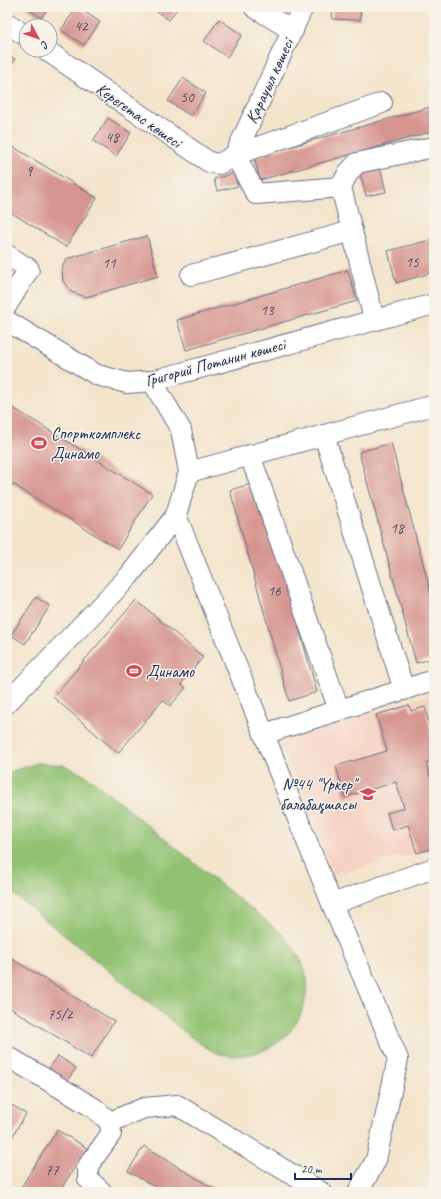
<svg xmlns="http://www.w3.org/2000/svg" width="441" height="1199" font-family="Caveat,sans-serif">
  <rect width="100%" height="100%" fill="#f7f3e8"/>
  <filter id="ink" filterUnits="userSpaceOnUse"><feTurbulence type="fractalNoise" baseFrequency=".025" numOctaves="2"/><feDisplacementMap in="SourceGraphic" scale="8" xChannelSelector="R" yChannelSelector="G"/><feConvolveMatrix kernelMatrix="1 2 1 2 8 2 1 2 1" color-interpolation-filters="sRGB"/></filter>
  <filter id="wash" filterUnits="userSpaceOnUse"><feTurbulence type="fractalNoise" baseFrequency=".012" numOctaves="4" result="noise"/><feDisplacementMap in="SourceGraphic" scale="16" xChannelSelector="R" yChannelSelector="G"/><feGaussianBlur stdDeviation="0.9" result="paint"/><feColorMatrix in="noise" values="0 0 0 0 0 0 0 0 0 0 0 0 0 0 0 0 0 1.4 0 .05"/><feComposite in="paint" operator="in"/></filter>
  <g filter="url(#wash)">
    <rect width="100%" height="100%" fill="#f3e4cc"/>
    <!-- built -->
    <path fill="#f6d2c4" d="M434,694V848L334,875L280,740Z"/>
    <!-- green -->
    <path fill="#92c271" stroke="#567868" d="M38,763L64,765L88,777L282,934C295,949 303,959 307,979C308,984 306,989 306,994C302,1036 261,1063 220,1054C212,1052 203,1045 196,1041L7,889V775L12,771Z"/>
    <g id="blocks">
      <!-- building -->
      <g fill="#d79591">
        <path d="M26,7H49L41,18Z"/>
        <path d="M77,7L100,22L84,45L61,30Z"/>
        <path d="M150,7H178L169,20Z"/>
        <path d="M333,7H361L360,20L332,19Z"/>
        <path d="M219,19L242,35L227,57L204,41Z"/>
        <path d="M7,54L15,59L7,71Z"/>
        <path d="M183,78L206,93L191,116L168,101Z"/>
        <path d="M434,106V131L260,180L254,157Z"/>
        <path d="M108,118L131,133L116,156L93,141Z"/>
        <path d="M7,143L97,198L66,247L7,210Z"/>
        <path d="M380,166L386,192L366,196L360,172Z"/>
        <path d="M234,173L238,186L217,191L214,179Z"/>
        <path d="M147,236L158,276L86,297L71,292L63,281L62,268L66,259Z"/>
        <path d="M434,239V272L396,283L388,251Z"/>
        <path d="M348,270L357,301L186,350L177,320Z"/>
        <path d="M7,404L152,494L118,549L11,483L7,490Z"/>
        <path d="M391,443L434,605V658L416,663L359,452Z"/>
        <path d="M258,482L317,692L289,701L230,490Z"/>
        <path d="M36,597L50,606L25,644L11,635Z"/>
        <path d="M136,600L203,657L181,684L186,688L170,706L163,700L118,753L53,697Z"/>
        <path d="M409,705L411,711L425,707L431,732L434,731V761L426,763L430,777L434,776V848L417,853L408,825L392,830L387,813L404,808L396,782L345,797L336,766L387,751L376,715Z"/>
        <path d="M7,956L114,1021L91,1058L7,1006Z"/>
        <path d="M58,1056L76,1068L66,1082L48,1070Z"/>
        <path d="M7,1102L26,1114L10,1140L7,1138Z"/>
        <path d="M57,1130L87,1148L59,1192H18Z"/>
        <path d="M144,1146L219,1192H163L128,1171Z"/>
      </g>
    </g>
  </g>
  <g filter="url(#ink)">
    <use href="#blocks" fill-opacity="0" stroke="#676e84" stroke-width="1"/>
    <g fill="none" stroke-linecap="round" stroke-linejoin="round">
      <defs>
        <g id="minor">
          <path d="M254,7L293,31"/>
          <path d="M7,23L26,36"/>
          <path d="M46,50L209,162L219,164L235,155L382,103"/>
          <path d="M235,155L256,194L341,187L374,319"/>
          <path d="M235,155L303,7"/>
          <path d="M341,187L348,173L357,163L434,147"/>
          <path d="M7,255L29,269L7,305"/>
          <path d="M191,275L352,231"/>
          <path d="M7,321L97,375L127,383L152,381L434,304"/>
          <path d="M324,435L404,690"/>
          <path d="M250,455L339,710"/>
          <path d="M189,472L434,405"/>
          <path d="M176,515L332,904L398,1059L376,1160L358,1192"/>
          <path d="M7,703L129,576L176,515L189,472L181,430L152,381"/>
          <path d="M264,734L434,680"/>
          <path d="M332,904L434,868"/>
          <path d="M7,1056L94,1108L110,1122L111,1134L88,1166V1179L102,1192"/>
          <path d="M110,1122L144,1108L177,1105L321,1192"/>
        </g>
      </defs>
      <!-- minor casing -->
      <use href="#minor" stroke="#676e84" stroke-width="22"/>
      <!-- minor -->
      <use href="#minor" stroke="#fff" stroke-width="20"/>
    </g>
  </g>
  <!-- icons -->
  <defs>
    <symbol id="stadium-bare" viewBox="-9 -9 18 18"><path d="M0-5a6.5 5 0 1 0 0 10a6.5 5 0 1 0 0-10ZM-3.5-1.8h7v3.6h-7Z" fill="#d1495b" stroke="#f7f3e8" stroke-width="2.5" paint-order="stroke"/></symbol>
    <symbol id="school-bare" viewBox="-9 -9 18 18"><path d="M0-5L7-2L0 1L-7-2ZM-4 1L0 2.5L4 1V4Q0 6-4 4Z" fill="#d1495b" stroke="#f7f3e8" stroke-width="2.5" paint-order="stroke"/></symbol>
  </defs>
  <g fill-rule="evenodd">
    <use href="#stadium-bare" x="28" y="432" width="22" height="22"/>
    <use href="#stadium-bare" x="123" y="660" width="22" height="22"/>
    <use href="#school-bare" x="357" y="783" width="22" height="22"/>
  </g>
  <g text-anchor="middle" stroke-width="3" stroke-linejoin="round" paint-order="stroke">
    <!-- number labels -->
    <g font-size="15" fill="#4a486b">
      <text x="81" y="31">42</text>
      <text x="187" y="102">50</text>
      <text x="112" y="142">48</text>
      <text x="29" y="176">9</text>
      <text x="412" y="267">15</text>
      <text x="109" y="268">11</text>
      <text x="267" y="315">13</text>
      <text x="397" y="533">18</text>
      <text x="274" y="596">16</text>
      <text x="60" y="1019">75/2</text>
      <text x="52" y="1175">77</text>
    </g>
    <!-- street labels -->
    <g font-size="17" fill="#1b2f5e" stroke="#f7f3e8">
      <text transform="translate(269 81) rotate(-65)" y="6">Қарауыл көшесі</text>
      <text transform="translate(139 115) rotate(35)" y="6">Керегетас көшесі</text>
      <text transform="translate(215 362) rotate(-15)" y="6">Григорий Потанин көшесі</text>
    </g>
    <!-- poi labels -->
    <g font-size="17" fill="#1b2f5e" stroke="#f7f3e8" text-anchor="start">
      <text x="51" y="439">Спорткомплекс<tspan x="51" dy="20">Динамо</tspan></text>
      <text x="146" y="677">Динамо</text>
      <text x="356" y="790" text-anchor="end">№44 "Үркер"<tspan x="356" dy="20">балабақшасы</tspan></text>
    </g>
  </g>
  <!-- margin -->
  <rect width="441" height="1199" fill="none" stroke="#f7f3e8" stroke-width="24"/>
  <!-- north arrow -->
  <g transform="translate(38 38) rotate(131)"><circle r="19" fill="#f7f3e8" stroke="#9fa5b1"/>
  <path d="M0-3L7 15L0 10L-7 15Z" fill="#d1495b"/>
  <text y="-6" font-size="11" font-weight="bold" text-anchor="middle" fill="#1b2f5e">С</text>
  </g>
  <!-- scale -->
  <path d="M295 1173v6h56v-6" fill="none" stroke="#1b2f5e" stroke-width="2"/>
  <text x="301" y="1173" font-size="12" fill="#1b2f5e" stroke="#f7f3e8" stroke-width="3" paint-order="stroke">20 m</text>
</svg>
